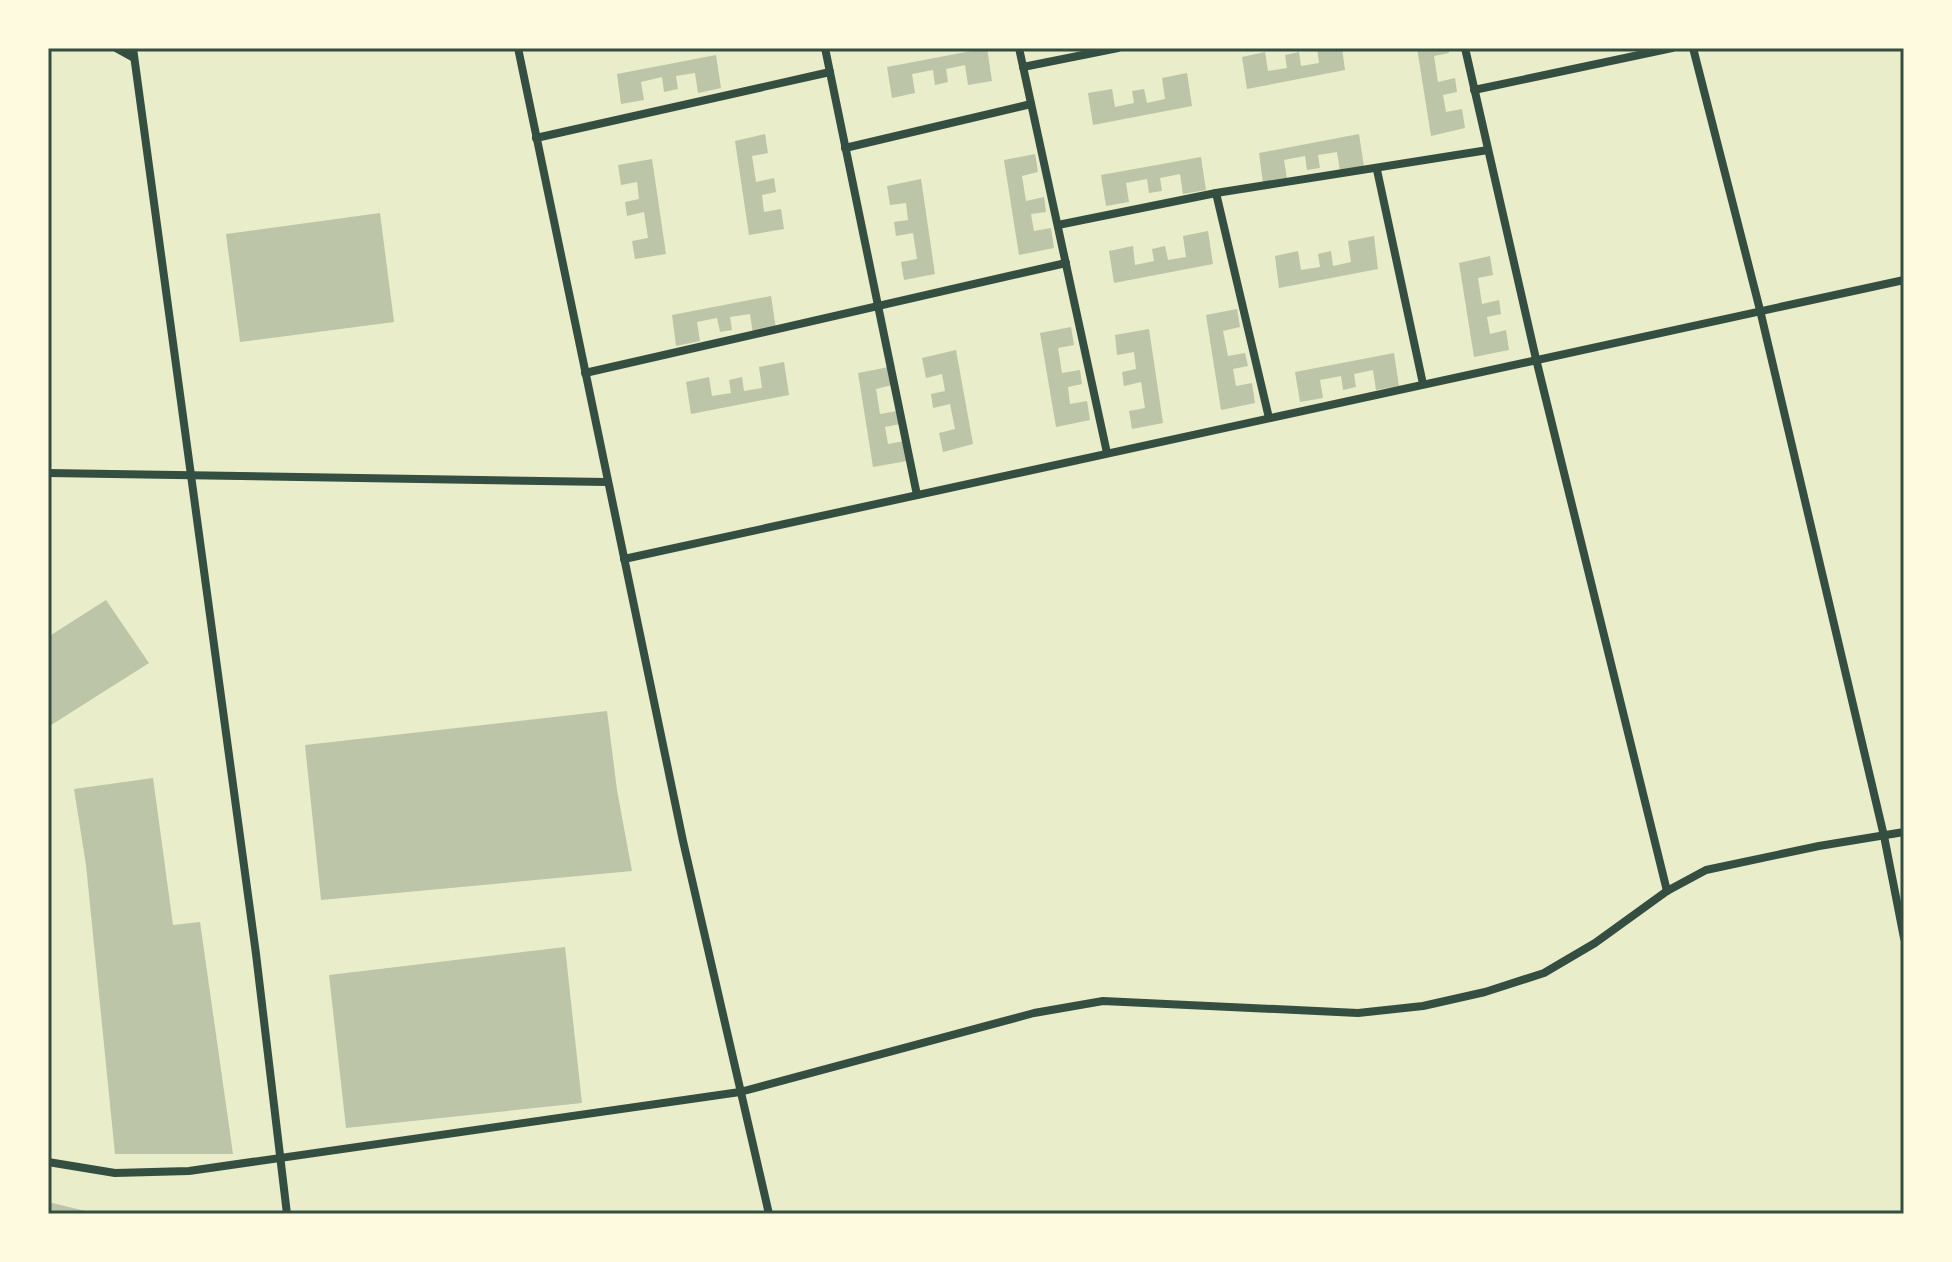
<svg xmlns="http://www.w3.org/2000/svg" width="1952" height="1262" font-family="'Roboto Condensed',sans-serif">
  <rect width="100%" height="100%" fill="#e9edc9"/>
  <!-- building -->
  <g fill="#bcc5a7">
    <path d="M987,48L992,81L968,85L965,65L946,69L948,82L935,85L933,70L912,74L915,93L892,98L887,67Z"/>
    <path d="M1317,48H1342L1345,70L1247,89L1242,57L1265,52L1268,71L1287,68L1285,55L1299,52L1301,66L1319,63Z"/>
    <path d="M1417,48H1448L1449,53L1434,56L1438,82L1455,78L1457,92L1443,95L1446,112L1462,109L1465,128L1431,136Z"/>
    <path d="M716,55L721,88L698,93L695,73L676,76L678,89L664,92L662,77L641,82L644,100L621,104L617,74Z"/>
    <path d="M1187,73L1192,106L1093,125L1088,93L1112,89L1115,107L1134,103L1132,91L1144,89L1147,103L1165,99L1162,78Z"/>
    <path d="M765,134L768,153L752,156L756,182L774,178L776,192L762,195L764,212L781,209L784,229L749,235L735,141Z"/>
    <path d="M1359,134L1364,167L1340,171L1337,152L1318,155L1320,168L1307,170L1305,156L1284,160L1287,179L1263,183L1259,153Z"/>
    <path d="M1035,154L1038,172L1022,176L1026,201L1044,197L1046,212L1031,214L1034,231L1051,228L1054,248L1019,255L1004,160Z"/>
    <path d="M1201,157L1206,190L1183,194L1180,174L1160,178L1162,191L1149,193L1147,179L1126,183L1129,202L1106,206L1101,175Z"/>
    <path d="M652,159L666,254L635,259L632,241L648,238L644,212L627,216L625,202L639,199L637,182L621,185L618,165Z"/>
    <path d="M921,179L935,274L904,280L901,262L917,259L913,233L896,236L894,222L908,220L906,203L890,205L887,186Z"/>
    <path d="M380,213L394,322L240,342L226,234Z"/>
    <path d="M1208,231L1213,264L1114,283L1109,251L1133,246L1135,265L1154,261L1152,249L1165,246L1168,260L1186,257L1183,236Z"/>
    <path d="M1374,236L1378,269L1279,288L1275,256L1298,251L1301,270L1320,267L1318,254L1331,251L1333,266L1351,262L1348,241Z"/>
    <path d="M1490,256L1493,275L1478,278L1482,304L1499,300L1501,314L1487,317L1490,334L1506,330L1509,350L1474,357L1459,263Z"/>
    <path d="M771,296L776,329L753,334L750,314L730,317L732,330L720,332L717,318L697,322L700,341L676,346L672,315Z"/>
    <path d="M1237,309L1240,327L1223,331L1228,356L1245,353L1248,366L1233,369L1236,386L1252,383L1255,403L1221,410L1206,315Z"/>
    <path d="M1071,327L1074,345L1058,348L1062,373L1080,370L1082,384L1068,387L1070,404L1087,401L1090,420L1056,427L1040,333Z"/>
    <path d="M1149,329L1163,423L1132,429L1129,411L1145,408L1141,382L1124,386L1122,372L1136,369L1134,352L1117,355L1115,335Z"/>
    <path d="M956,350L973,444L943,452L939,433L955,429L950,404L933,408L931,394L945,391L942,374L926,378L922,358Z"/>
    <path d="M1394,353L1399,386L1376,390L1373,370L1354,374L1356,387L1343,390L1341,376L1320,380L1323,398L1300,402L1295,372Z"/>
    <path d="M784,362L789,395L691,414L686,382L709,377L712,396L731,393L729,380L742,377L744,391L762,388L759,367Z"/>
    <path d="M889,367L892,385L876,389L880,414L897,411L900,424L885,427L888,444L904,441L907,461L873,467L858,373Z"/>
    <path d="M106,600L149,663L48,727V637Z"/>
    <path d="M607,711L617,790L632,871L321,900L305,745Z"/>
    <path d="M153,778L173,925L200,922L233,1154H115L86,865L74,789Z"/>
    <path d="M565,947L582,1103L346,1128L329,975Z"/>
    <path d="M48,1202L94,1213V1214H48Z"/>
  </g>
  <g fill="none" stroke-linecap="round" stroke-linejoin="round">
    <!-- minor -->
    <g stroke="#344e41" stroke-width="8">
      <path d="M116,48L134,58"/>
      <path d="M133,48L256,954L287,1214"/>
      <path d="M518,48L683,841L769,1214"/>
      <path d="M825,48L917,495"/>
      <path d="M1019,48L1107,453"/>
      <path d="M1465,48L1536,359L1667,891"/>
      <path d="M1693,48L1760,310L1884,836L1904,938"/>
      <path d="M1023,67L1118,48"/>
      <path d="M1474,90L1672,48"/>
      <path d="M536,138L830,72"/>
      <path d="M845,148L1031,104"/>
      <path d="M1377,170L1423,384"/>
      <path d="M1216,193L1269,418"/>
      <path d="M1058,225L1216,193L1488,150"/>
      <path d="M585,373L1066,263"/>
      <path d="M48,473L607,482"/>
      <path d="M624,559L1904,280"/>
      <path d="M48,1162L115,1173L189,1171L740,1092L1034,1013L1103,1001L1358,1013L1423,1006L1485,992L1544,973L1595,943L1667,891L1706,870L1819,846L1904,832"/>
    </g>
  </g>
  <!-- border -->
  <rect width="1952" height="1262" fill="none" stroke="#fefae0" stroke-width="100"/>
  <rect x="50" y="50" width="1852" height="1162" fill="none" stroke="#344e41" stroke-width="3"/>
</svg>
